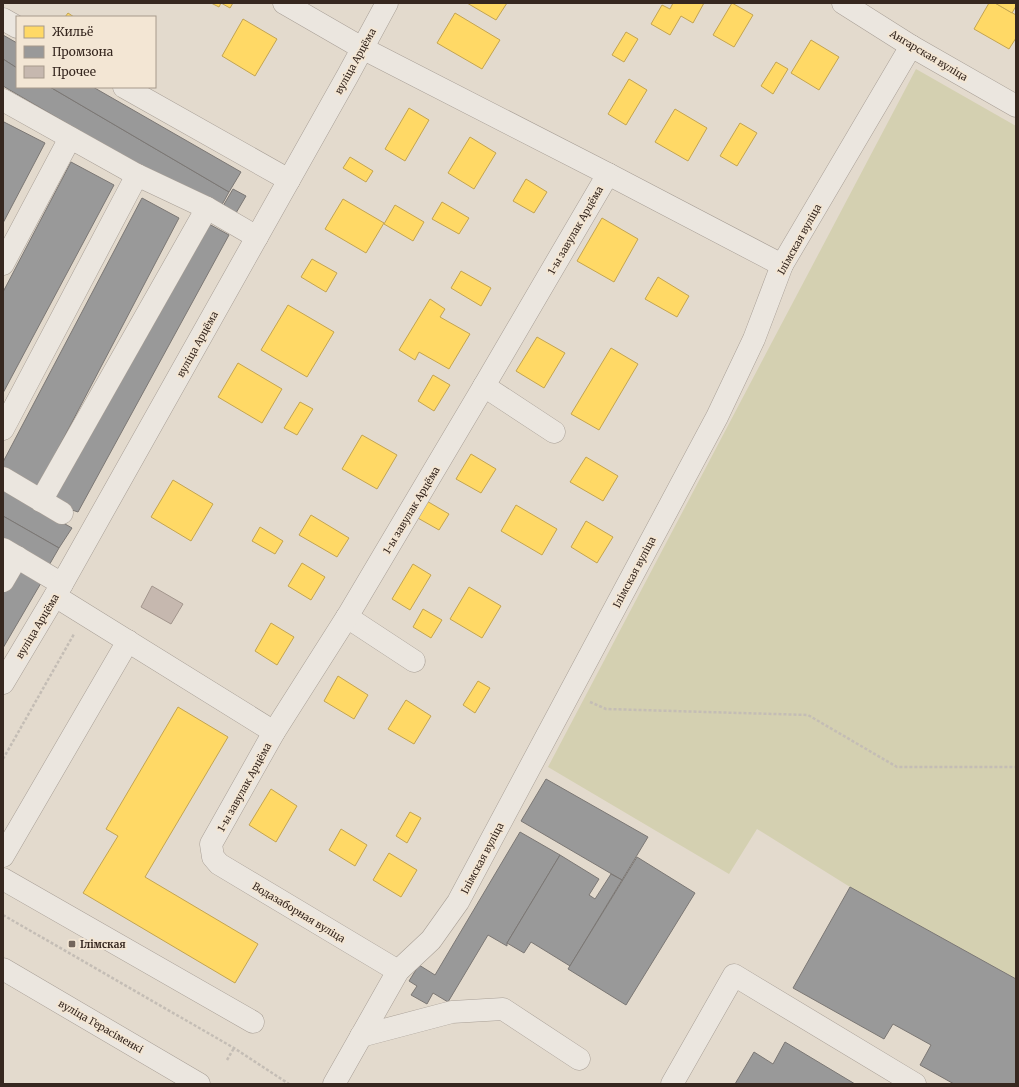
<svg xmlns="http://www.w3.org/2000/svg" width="1019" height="1087" font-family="Merriweather,serif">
  <rect width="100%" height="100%" fill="#e3dacd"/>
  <!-- green -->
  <path fill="#d4d0b1" d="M916,69L1016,126V979L850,887L757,829L729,874L548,767Z"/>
  <!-- homes -->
  <g fill="#ffd966" stroke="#c3a451">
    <path d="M211,3H221L219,7Z"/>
    <path d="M221,3H233L230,8Z"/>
    <path d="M467,3H507L496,20Z"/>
    <path d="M673,3H704L693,23L681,16L670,35L651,24L662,5L670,9Z"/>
    <path d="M732,3L753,15L734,47L713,35Z"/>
    <path d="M989,3H995L1016,15V38L1009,49L974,29Z"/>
    <path d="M995,3H1016V6L1012,13Z"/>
    <path d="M68,13L74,17H65Z"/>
    <path d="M455,13L500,40L482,69L437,43Z"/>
    <path d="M243,19L277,39L255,76L222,56Z"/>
    <path d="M626,32L638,39L624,62L612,55Z"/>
    <path d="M811,40L839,57L819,90L791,73Z"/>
    <path d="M776,62L788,69L773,94L761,86Z"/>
    <path d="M629,79L647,90L626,125L608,114Z"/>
    <path d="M409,108L429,120L405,161L385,149Z"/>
    <path d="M675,109L707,128L688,161L655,142Z"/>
    <path d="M740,123L757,133L737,166L720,156Z"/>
    <path d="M470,137L496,153L474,189L448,173Z"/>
    <path d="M350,157L373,171L366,182L343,168Z"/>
    <path d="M526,179L547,192L534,213L513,201Z"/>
    <path d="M343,199L384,223L366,253L325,229Z"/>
    <path d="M442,202L469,218L459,234L432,219Z"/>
    <path d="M395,205L424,222L413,241L384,224Z"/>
    <path d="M602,218L638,239L614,282L577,261Z"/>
    <path d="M312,259L337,273L326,292L301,277Z"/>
    <path d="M461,271L491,288L481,306L451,288Z"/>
    <path d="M658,277L689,296L677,317L645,299Z"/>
    <path d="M430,299L445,309L440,317L470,334L449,369L419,352L415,360L399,350Z"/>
    <path d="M288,305L334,332L307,377L261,350Z"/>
    <path d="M537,337L565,353L544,388L516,371Z"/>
    <path d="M611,348L638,364L599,430L571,414Z"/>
    <path d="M238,363L282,389L262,423L218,397Z"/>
    <path d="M433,375L450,385L434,411L418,401Z"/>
    <path d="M300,402L313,409L297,435L284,428Z"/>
    <path d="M362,435L397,455L377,489L342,469Z"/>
    <path d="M471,454L496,469L481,493L456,479Z"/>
    <path d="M586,457L618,476L603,501L570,482Z"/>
    <path d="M173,480L213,504L191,541L151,517Z"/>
    <path d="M425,500L449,514L439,530L416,517Z"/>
    <path d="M516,505L557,529L542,555L501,531Z"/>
    <path d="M311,515L349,538L337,557L299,535Z"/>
    <path d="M586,521L613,537L597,563L571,547Z"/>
    <path d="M260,527L283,541L275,554L252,541Z"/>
    <path d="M302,563L325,577L311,600L288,586Z"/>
    <path d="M413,564L431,575L410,610L392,599Z"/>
    <path d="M469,587L501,606L482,638L450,619Z"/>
    <path d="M423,609L442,620L431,638L413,627Z"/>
    <path d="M271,623L294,637L277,665L255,651Z"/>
    <path d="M338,676L368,695L354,719L324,701Z"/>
    <path d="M478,681L490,688L475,713L463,705Z"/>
    <path d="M406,700L431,716L414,744L388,729Z"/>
    <path d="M178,707L228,737L145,877L258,944L235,983L83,893L118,836L106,829Z"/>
    <path d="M271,789L297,806L276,842L249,825Z"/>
    <path d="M410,812L421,818L407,843L396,836Z"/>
    <path d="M341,829L367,845L355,866L329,850Z"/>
    <path d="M389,853L417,870L401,897L373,880Z"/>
  </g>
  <!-- industry -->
  <g fill="#999" stroke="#7b7774">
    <path d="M3,35L17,43V68L3,59Z"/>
    <path d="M3,59L17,68V87H50L229,192L218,212L3,86Z"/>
    <path d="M50,87H93L241,172L229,192Z"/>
    <path d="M4,122L45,143L3,223V124Z"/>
    <path d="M71,162L114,185L3,393V292Z"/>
    <path d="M233,189L246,196L236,213L223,206Z"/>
    <path d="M142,198L179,218L37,489L3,471V462Z"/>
    <path d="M209,224L229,235L78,512L49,502Z"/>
    <path d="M3,488L72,528L59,548L3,516Z"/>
    <path d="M3,516L59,548L48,567L3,542Z"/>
    <path d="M17,569L41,583L3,648V593Z"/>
    <path d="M546,779L648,837L622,880L521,821Z"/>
    <path d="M520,832L560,855L507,943V946L488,935L448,1002L433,993L427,1004L411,995L417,986L409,981L419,965L435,975Z"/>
    <path d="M560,855L599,879L589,895L595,899L611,874L622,880L570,966L531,942L524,953L507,943Z"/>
    <path d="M637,857L695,893L626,1005L568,969Z"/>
    <path d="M850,887L1016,979V1084H954L920,1065L931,1045L893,1024L884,1039L793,988Z"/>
    <path d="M785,1042L855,1084H735L754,1052L773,1064Z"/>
  </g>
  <!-- building -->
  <path fill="#c6b8af" stroke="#a3968d" d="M152,586L183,604L171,624L141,607Z"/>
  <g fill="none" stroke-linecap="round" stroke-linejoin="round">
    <defs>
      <g id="minor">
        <path d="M284,3L362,48L608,174L782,265"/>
        <path d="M843,3L911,46L1016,106"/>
        <path d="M3,19L17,27"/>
        <path d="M124,87L289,180"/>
        <path d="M3,100L137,175L207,208L257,237"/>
        <path d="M3,264L70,138"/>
        <path d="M484,386L554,432"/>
        <path d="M3,429L137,175"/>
        <path d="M3,478L62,513"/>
        <path d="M41,501L207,208"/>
        <path d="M3,549L62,584"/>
        <path d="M3,581L17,557"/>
        <path d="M55,596L274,732"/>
        <path d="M347,617L414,661"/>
        <path d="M3,683L62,584L348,75L387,3"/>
        <path d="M3,856L128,641"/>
        <path d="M3,879L253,1022"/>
        <path d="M3,969L199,1084"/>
        <path d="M398,971L219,864L213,857L211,844L274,732L347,617L484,386L608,174"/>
        <path d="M361,1036L452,1012L503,1009L579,1059"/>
        <path d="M334,1084L398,971L431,940L458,902L717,417L754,339L782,265L911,46"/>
        <path d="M672,1084L734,975L915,1084"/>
      </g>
    </defs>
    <!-- minor casing -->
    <use href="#minor" stroke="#a89f96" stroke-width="23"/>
    <!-- path -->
    <g stroke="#c4bdb5" stroke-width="2.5" stroke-dasharray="3 2" stroke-linecap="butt">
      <path d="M590,702L606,709L808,715L897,767H1016"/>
      <path d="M3,759L74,634"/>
      <path d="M3,915L234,1048L289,1084"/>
      <path d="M227,1060L234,1048"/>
    </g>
    <!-- minor -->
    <use href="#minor" stroke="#ebe6df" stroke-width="22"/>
  </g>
  <!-- markers -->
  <rect fill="#73665c" stroke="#f3e6d4" stroke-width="1.5" x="68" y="940" width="8" height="8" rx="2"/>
  <g text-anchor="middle" stroke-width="4" stroke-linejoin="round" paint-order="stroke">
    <!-- street labels -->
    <g font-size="10" fill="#36271f" stroke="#f3e6d4">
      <text transform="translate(929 55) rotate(31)" y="4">Ангарская вуліца</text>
      <text transform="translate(355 61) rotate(-61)" y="4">вуліца Арцёма</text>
      <text transform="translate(575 230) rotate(-60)" y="4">1-ы завулак Арцёма</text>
      <text transform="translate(799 239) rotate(-61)" y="4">Ілімская вуліца</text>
      <text transform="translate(197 344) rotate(-61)" y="4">вуліца Арцёма</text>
      <text transform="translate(411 510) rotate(-59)" y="4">1-ы завулак Арцёма</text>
      <text transform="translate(634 572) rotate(-62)" y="4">Ілімская вуліца</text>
      <text transform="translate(37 626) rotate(-59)" y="4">вуліца Арцёма</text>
      <text transform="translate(244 787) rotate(-61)" y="4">1-ы завулак Арцёма</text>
      <text transform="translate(482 858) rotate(-62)" y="4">Ілімская вуліца</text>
      <text transform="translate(299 912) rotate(31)" y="4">Водазаборная вуліца</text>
      <text transform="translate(101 1026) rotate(30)" y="4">вуліца Герасіменкі</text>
    </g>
    <!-- poi labels -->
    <g font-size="10" font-weight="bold" fill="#36271f" stroke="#f3e6d4" text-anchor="start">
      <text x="80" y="948">Ілімская</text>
    </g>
  </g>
  <!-- border -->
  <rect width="1019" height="1087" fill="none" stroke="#36271f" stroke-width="8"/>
  <!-- legend -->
  <rect x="16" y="16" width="140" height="72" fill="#f3e6d4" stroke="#a79a8c"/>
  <rect x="24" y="26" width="20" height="12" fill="#ffd966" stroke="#a79a8c"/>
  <text x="52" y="36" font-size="12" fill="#36271f">Жильё</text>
  <rect x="24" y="46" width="20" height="12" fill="#999999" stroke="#a79a8c"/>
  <text x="52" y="56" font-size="12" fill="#36271f">Промзона</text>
  <rect x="24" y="66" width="20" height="12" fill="#c6b8af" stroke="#a79a8c"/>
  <text x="52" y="76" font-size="12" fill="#36271f">Прочее</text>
</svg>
